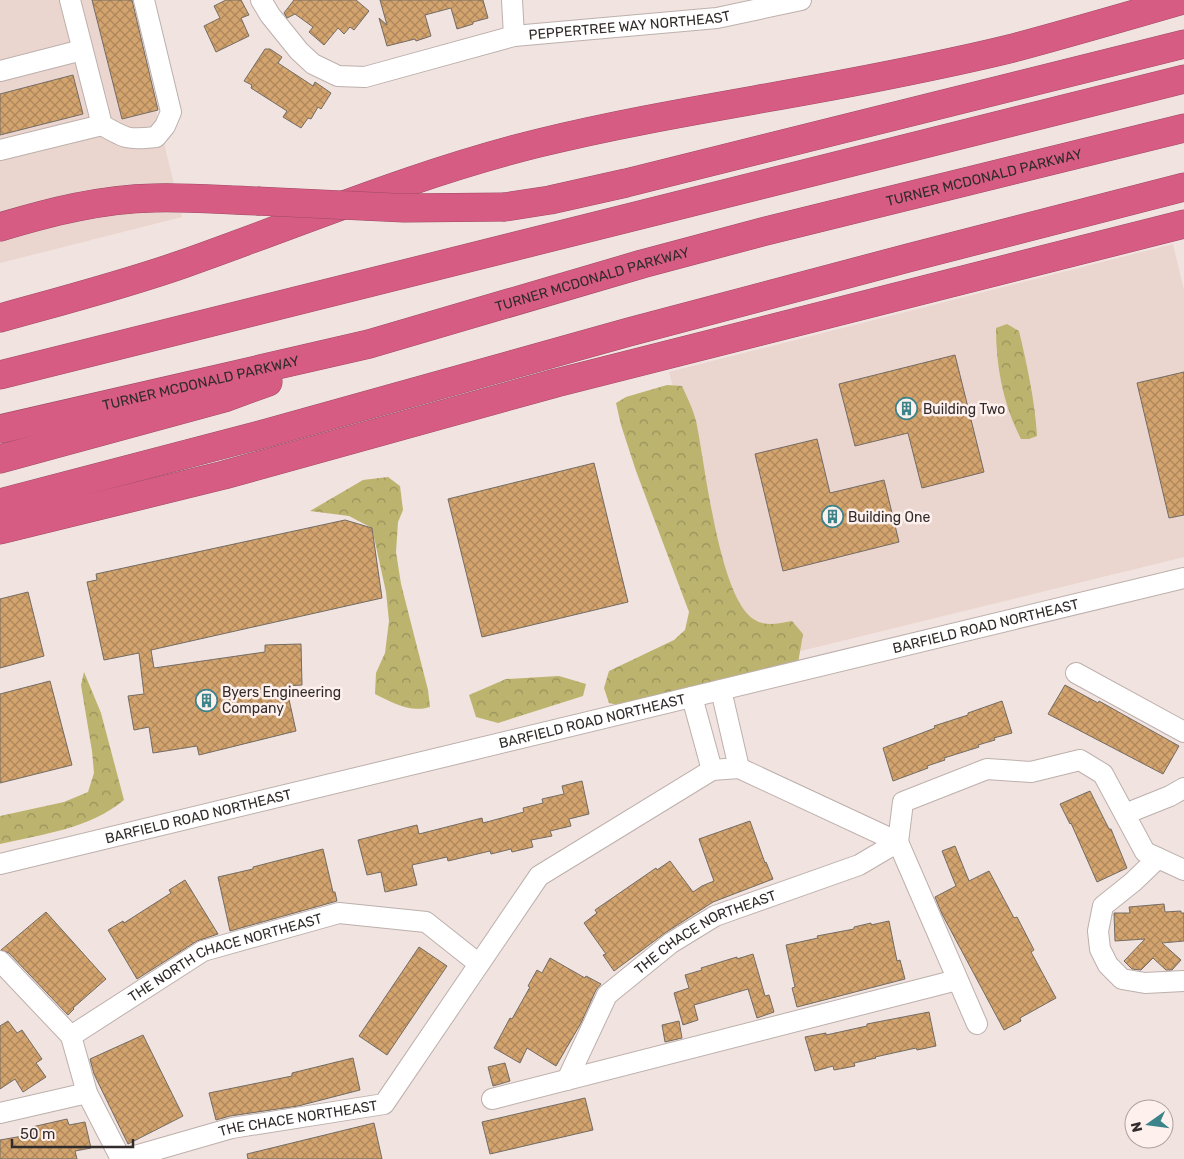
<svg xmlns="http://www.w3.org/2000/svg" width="1184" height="1159" font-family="Rubik,sans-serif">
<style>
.built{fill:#ebd5cf}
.forest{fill:url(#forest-crowns)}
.building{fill:url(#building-cross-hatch);stroke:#736c64}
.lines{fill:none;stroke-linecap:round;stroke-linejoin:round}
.minor-casing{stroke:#bdb0ac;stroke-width:22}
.highway-casing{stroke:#9d4b65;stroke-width:29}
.minor{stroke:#fff;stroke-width:20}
.highway{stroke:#d75c84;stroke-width:28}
.highway-bridge-casing{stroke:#9d4b65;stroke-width:29;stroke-linecap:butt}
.highway-bridge{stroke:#d75c84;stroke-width:28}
.labels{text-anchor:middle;stroke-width:5;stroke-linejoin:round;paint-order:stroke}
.street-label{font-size:14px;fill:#312c2b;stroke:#fef0ed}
.poi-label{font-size:14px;fill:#312c2b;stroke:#fef0ed;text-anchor:start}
</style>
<defs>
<pattern id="forest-crowns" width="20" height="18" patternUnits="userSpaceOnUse" patternTransform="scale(1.25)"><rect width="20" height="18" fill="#bbb36e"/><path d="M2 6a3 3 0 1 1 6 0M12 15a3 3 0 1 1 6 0" fill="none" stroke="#99925b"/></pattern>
<pattern id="building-cross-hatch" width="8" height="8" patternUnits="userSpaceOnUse" patternTransform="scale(1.25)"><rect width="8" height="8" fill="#d4a46e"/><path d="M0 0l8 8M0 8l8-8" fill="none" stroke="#ad865b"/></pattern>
</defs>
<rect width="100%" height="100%" fill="#f1e3df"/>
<path class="built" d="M0 0H129L182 217 0 263Z
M1173 244 1184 290V557L744 665 669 372Z"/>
<path class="forest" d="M1007 324 1019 331C1027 365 1035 401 1037 436L1029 439H1021C1003 404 996 367 996 328Z
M667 385 682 386C687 397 693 409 696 421 705 461 719 601 755 620 767 627 779 623 792 621L803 634 798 663 751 677 698 685 623 706 609 703 604 688 609 671 674 640 685 630 689 612 636 471 621 425 616 403 626 397Z
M388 477 400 486 403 510 398 522 396 552 401 584 428 690 430 707C410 713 393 703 375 694L376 673 385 653 389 621 386 592 372 528 349 516 310 511 363 480Z
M84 672 101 713 124 800C89 829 43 834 0 844V816L64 802 88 792 94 773 92 751 81 685Z
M559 676 586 684 583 696 498 723 476 717 469 695 506 679Z"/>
<path class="building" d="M92 0H132L158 110 122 119Z
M226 0H241L249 15 241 18 249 36 216 52 204 26 220 18 214 6Z
M294 0H356L369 11 354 30 350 27 344 34 338 28 324 45 309 32 313 27 295 14 287 18 284 13Z
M380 0H483L488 18 473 22V24L457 29 451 8 425 15 431 36 416 41 415 39 387 46 379 18 387 25Z
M265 49H270L282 57 278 63 313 86 315 82 331 93 321 109 318 107 311 119 308 118 301 128 283 117 287 111 251 88 252 85 244 81Z
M73 75 83 114 0 135V94Z
M955 355 984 472 922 488 908 433 855 446 839 384Z
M1184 372V515L1169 518 1137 383Z
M817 439 830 493 884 480 899 542 783 571 755 454Z
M594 463 628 602 482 637 448 499Z
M345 520 372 528 382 598 151 650 154 668 265 652V645L301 644 302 685 286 686 296 731 199 755 197 746 153 753 149 727 134 730 128 696 144 694 139 653 104 660 87 582 97 580 96 574Z
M28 592 44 656 0 668V599Z
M50 681 72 765 0 783V694Z
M1065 685 1098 703 1099 701 1179 746 1163 774 1048 714Z
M1002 701 1012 733 994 738 995 740 978 745 979 747 944 758 945 760 927 766 928 768 893 781 883 748 935 728 934 726 968 715V713Z
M582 781 589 814 569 819 571 826 550 831 552 836 531 840 533 847 512 852 511 849 491 854 490 851 448 861 447 857 412 865 417 885 385 892 381 872 367 875 358 840 417 825 419 834 482 818 483 823 524 812 523 808 543 803 542 799 564 794 562 786Z
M1090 791 1109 829H1111L1127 868 1097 882 1071 823 1070 824 1060 804Z
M750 821 765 863 766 862 773 879 713 902 665 933 614 971 603 955 606 954 584 923 597 913 595 910 656 868 657 870 670 861 693 892 702 886 714 881 699 839Z
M955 846 969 881 989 871 1014 918 1017 917 1034 950 1031 952 1056 998 1020 1018 1021 1021 1004 1030 942 914 935 897 956 886 942 851Z
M323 849 333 892H335L337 901 230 931 218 877 253 869V867Z
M185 880 218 934 197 941 137 979 108 930 123 921 124 923 171 893 169 890Z
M1164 904 1165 912 1181 911V913H1184V941L1162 943 1181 960 1172 970H1166L1153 958 1141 970 1132 969 1124 961 1145 939 1115 941 1114 913H1130L1129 907Z
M46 912 106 979 73 1008 74 1009 68 1015 9 953 1 950Z
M889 921 897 961 900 960 905 979 797 1007 792 988 795 987 786 945 818 938 817 936 854 929V927L871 923V925Z
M419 947 447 966 387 1055 359 1036Z
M753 954 765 996 769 995 774 1012 757 1018 748 989 694 1005 698 1020 683 1025 674 993 689 988 685 975 702 970 701 968 737 957V959Z
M550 958 585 978 586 976 601 984 596 990 581 1023 556 1066 527 1048 520 1063 494 1048 510 1018 512 1019 530 987 528 986 537 970 542 973Z
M929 1012 936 1046 917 1050 916 1048 875 1057 876 1058 854 1063 855 1066 834 1070 833 1066 815 1071 805 1037 826 1033V1035L867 1026V1024Z
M8 1021 17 1033 22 1030 42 1059 36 1063 46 1077 23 1092 15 1079 0 1089V1026Z
M679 1021 682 1038 665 1042 662 1025Z
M143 1035 183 1116 128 1144 94 1074 90 1059Z
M353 1058 360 1090 298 1106 230 1116 216 1120 209 1093 292 1076V1073Z
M505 1063 510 1081 493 1086 488 1067Z
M585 1098 593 1130 490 1154 482 1122Z
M67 1119 69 1125 85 1122 91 1148 75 1151 77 1159H0V1140L34 1134 32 1127Z
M374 1123 382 1159H248L247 1154Z"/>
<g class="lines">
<defs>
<g id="minor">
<path d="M70 0 102 125C126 139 128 140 156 137L165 126 171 112 144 0"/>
<path id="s1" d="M261 0 270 15 299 51 313 64 338 76 365 77 514 36 717 18 801 0"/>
<path d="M512 0 514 36"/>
<path d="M0 71 82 50"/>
<path d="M0 150 102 125"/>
<path d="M1076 673 1184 732"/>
<path d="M721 690 739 768"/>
<path d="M692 697 712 770"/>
<path d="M1125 814 1170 796 1184 788"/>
<path d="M1158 858 1133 882 1103 906 1098 931 1100 949 1108 965 1122 979 1145 983 1184 981"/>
<path id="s2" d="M0 864 1184 578"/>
<path d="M0 961 71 1036 87 1093 121 1159"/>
<path id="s3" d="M71 1036 203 951 339 913 426 922 479 964"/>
<path id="s4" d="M567 1080 607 995 671 943 715 916 859 865 898 842 903 802 987 769 1031 772 1080 760 1103 774 1145 852 1184 870"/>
<path d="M492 1099 957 980"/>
<path d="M0 1113 87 1093"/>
<path id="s5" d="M124 1159 232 1128 384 1104 539 876 712 770 739 768 898 842 977 1024"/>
</g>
<g id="highway">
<path d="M505 207 550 200 626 183 1184 44"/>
<path d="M0 227C50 212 101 199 154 198 188 197 223 200 257 201"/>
<path d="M0 318C61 301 123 285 183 264 302 222 417 173 539 143 653 115 770 99 884 76 929 67 973 58 1017 47 1073 32 1128 16 1183 0"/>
<path d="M0 375 1184 79"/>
<path id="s6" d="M0 429 369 344 642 264 762 232 1184 128"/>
<path d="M0 459 224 398 268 382"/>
<path d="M0 503 267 433 629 332 908 258 1184 187"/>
<path d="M0 530 224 475 556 383 1184 224"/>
</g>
</defs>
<use href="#minor" class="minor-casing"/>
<use href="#highway" class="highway-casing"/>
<use href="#minor" class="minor"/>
<use href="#highway" class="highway"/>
<defs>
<path id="highway-bridge" d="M257 201 404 208 505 207"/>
</defs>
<use href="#highway-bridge" class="highway-bridge-casing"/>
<use href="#highway-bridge" class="highway-bridge"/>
</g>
<defs>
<symbol id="building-ring" viewBox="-11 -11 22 22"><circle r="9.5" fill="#fef0ed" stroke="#3c838a" stroke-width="1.5"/><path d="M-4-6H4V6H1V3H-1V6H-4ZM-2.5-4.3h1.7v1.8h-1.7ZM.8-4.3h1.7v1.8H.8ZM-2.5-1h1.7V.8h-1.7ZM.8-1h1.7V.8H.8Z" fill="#3c838a"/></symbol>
</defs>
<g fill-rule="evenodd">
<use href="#building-ring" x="894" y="396" width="25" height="25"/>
<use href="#building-ring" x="820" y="504" width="25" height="25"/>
<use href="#building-ring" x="194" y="688" width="25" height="25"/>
</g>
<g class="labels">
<g class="street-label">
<text dy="5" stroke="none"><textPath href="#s1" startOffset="408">PEPPERTREE WAY NORTHEAST</textPath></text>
<text dy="5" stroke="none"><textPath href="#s6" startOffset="1016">TURNER MCDONALD PARKWAY</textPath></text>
<text dy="5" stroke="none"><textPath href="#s6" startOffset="611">TURNER MCDONALD PARKWAY</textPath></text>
<text dy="5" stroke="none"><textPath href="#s6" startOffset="206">TURNER MCDONALD PARKWAY</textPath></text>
<text dy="5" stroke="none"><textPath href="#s2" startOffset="1014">BARFIELD ROAD NORTHEAST</textPath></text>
<text dy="5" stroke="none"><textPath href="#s2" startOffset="609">BARFIELD ROAD NORTHEAST</textPath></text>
<text dy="5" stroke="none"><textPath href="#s2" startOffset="204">BARFIELD ROAD NORTHEAST</textPath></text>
<text dy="5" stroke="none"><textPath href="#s4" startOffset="212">THE CHACE NORTHEAST</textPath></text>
<text dy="5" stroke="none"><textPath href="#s3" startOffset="175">THE NORTH CHACE NORTHEAST</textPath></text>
<text dy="5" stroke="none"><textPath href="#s5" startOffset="179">THE CHACE NORTHEAST</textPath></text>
</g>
<g class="poi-label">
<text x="923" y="414">Building Two</text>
<text x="848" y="522">Building One</text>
<text x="222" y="697">Byers Engineering<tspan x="222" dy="16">Company</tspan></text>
</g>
</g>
<g transform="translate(1149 1124) rotate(256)"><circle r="24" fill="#fef0ed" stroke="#aca29f"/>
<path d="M0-4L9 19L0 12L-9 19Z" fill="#3c838a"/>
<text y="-8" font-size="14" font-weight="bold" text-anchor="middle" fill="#312c2b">N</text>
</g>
<path d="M12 1139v8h121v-8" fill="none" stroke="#312c2b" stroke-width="2.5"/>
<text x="20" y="1139" font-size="15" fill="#312c2b" stroke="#fef0ed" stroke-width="4" paint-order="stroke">50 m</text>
</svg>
